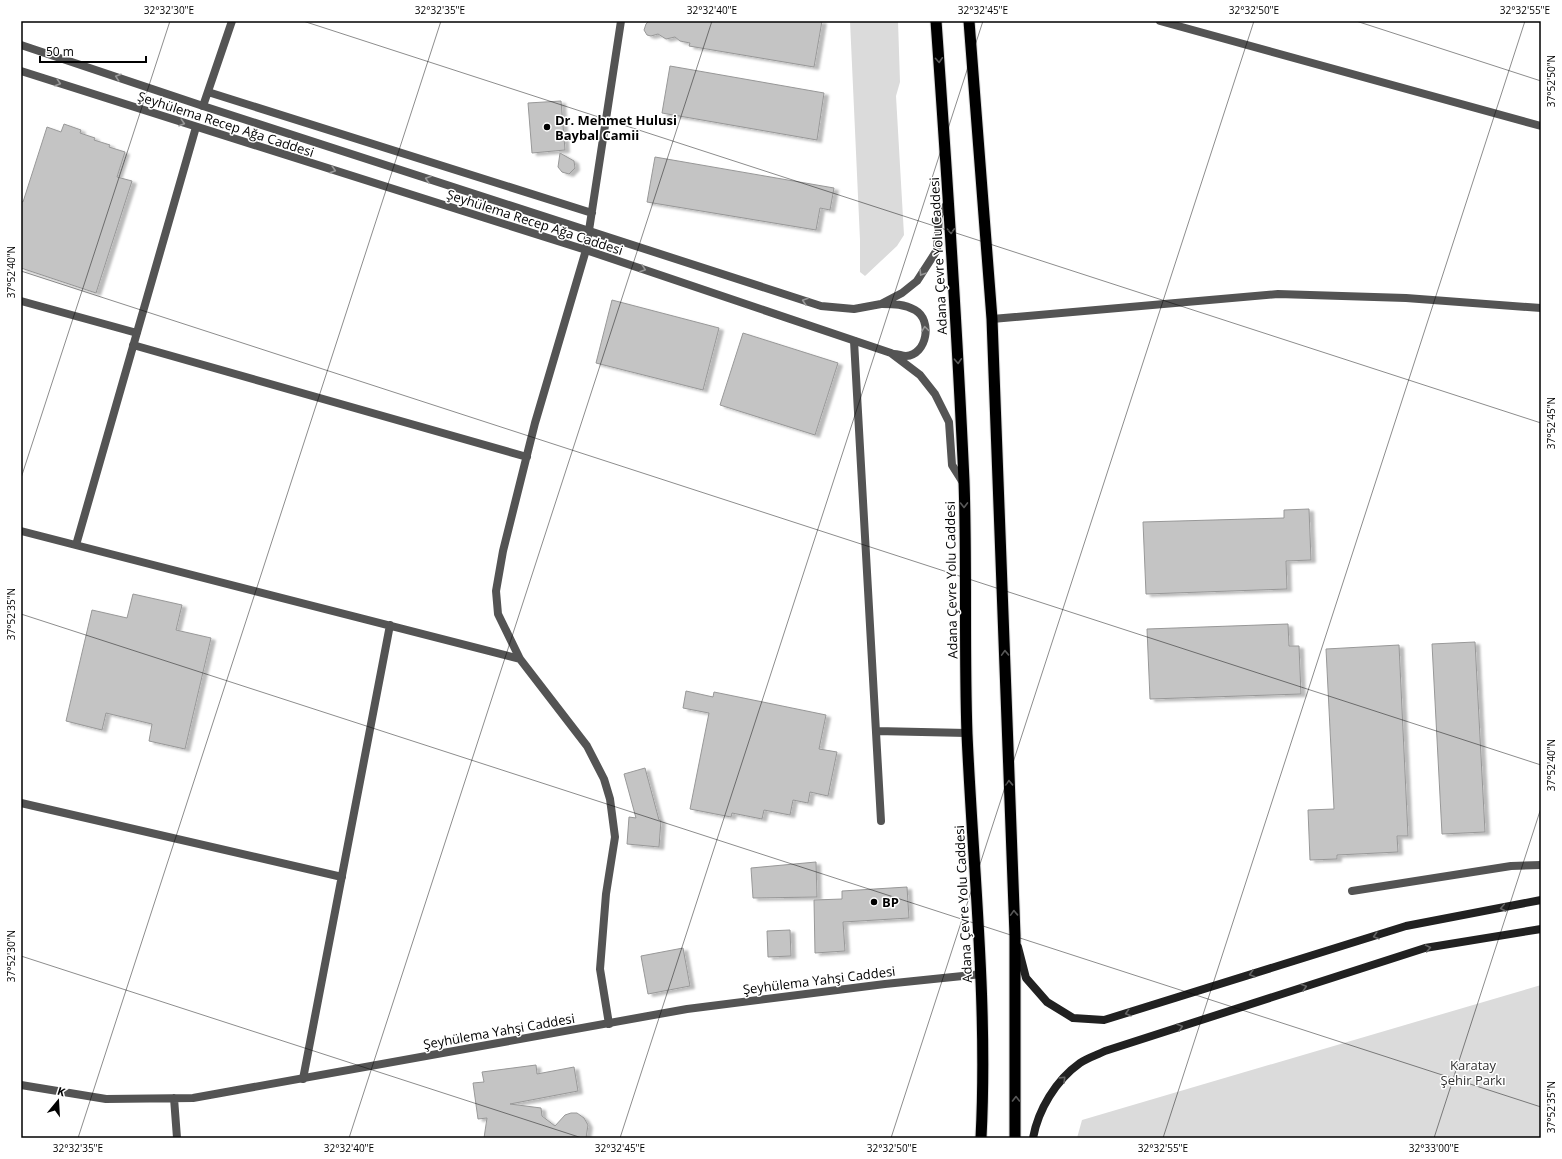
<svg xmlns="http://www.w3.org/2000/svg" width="1562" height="1159" font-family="'Open Sans',sans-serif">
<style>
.green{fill:#dbdbdb}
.building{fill:#c4c4c4;stroke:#989898;filter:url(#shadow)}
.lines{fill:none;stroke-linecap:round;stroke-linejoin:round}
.trunk-casing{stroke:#dbdbdb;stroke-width:13}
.minor{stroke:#545454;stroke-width:8}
.tertiary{stroke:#545454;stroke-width:8}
.secondary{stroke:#212121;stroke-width:8}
.trunk{stroke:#000;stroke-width:11}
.oneway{stroke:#595959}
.oneway2{stroke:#989898}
.oneway3{stroke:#646464}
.ticks{fill:none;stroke:#000;stroke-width:1;stroke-opacity:0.45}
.poi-dot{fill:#000;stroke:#fff;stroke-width:1.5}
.labels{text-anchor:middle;stroke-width:3;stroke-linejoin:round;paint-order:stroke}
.poi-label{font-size:13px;font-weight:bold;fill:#000;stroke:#fff;text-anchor:start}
.street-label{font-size:13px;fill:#000;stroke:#fff}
.park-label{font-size:13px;fill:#323232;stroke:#fff}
.neatline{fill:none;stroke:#000;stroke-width:1.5}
.ticks-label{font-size:10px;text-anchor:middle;fill:#000}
</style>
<defs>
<filter id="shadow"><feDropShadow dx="4.5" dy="2.5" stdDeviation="1" flood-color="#0004"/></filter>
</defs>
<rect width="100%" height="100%" fill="#fff"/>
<path class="green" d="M850 21H898L900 82 896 96 904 235 897 246 865 276 860 272V240Z
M1541 985V1138H1077L1082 1120Z"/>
<path class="building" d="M649 21H822L814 67 689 46 690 43 680 41 675 37 666 39 658 34 651 36 647 35 644 30 646 24Z
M670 66 824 93 817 140 662 113Z
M561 101 565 150 532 153 528 103Z
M64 124 81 130 80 133 95 138 94 140 110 145 109 147 125 152 117 177 132 181 96 293 21 268V201L23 202 47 127 61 132Z
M560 153 574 161 575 168 569 174 562 172 558 167Z
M655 157 834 188 830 210 820 208 816 230 647 202Z
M612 300 719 328 703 390 596 363Z
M743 333 838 363 815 435 720 405Z
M1309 509 1311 560 1286 561 1287 589 1146 594 1143 522 1284 518V510Z
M133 594 182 605 176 630 211 638 185 749 149 741 152 724 106 713 102 730 66 721 92 610 127 618Z
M1288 624 1289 646H1299L1301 694 1150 699 1147 629Z
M1475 642 1485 832 1442 834 1432 644Z
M1399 645 1408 836H1397L1398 852 1337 855V859L1310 860 1308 810 1334 809 1326 649Z
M686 691 713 697 714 692 826 715 819 749 837 752 828 796 810 792 808 803 793 800 790 815 764 810 762 819 732 813 731 817 690 809 709 713 683 708Z
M645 768 659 820H661L659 847 627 844 629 817 636 818 624 774Z
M816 862 817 897 753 898 751 868Z
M907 887 909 918 843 922 845 951 815 953 814 900 842 899V891Z
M790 930 791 956 768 957 767 931Z
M683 948 690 986 648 994 641 956Z
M536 1065 537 1074 574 1067 578 1091 510 1104 541 1108 542 1116 555 1126 565 1115 571 1113H577L584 1118 588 1125 586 1138H484L487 1118 478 1119 473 1083 484 1082 482 1072Z"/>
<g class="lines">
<defs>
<path id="trunk" d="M936 21C947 174 957 327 964 481 967 565 964 650 967 734 973 869 988 1003 981 1138
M969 21 992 319 1015 935V1138"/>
</defs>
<use href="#trunk" class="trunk-casing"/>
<path class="minor" d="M1160 21 1541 126
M208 92 592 213
M203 106 232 21
M21 301 137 333
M854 341 881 821
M133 345 527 457
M21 531 520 659
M76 545 196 127
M876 731 967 733
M21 803 342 877
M1352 891 1511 866 1541 865
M609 1024 600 969 606 894 615 837 610 799 604 779 587 746 520 659 498 614 496 591 503 551 535 423 586 250 621 21
M303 1079 390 625"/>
<path class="tertiary" d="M21 45 203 106 821 306 854 309 881 304 902 293 917 281 937 250 939 215 949 201
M21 71 586 250 891 353 920 375 935 394 949 422 952 465 964 484
M882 304C894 304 904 304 915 310 933 320 927 355 906 356 902 356 898 354 894 354
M992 319 1278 294 1406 298 1541 308
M21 1085 106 1099 193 1098 687 1009 885 984 982 974
M174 1098 177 1138"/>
<path class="secondary" d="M1018 947 1026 978 1047 1002 1073 1018 1104 1020 1406 926 1541 900
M1033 1138C1038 1110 1056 1080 1080 1063 1087 1058 1097 1055 1105 1051L1425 948 1541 929"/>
<use href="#trunk" class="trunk"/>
</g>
<defs><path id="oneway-chevron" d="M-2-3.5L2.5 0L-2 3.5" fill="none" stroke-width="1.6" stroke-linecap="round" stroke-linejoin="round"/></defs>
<g class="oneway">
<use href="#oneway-chevron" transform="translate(939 60) rotate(86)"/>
<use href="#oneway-chevron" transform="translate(951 231) rotate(87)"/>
<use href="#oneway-chevron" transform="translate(958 361) rotate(87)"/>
<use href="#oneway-chevron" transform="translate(964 505) rotate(89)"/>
<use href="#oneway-chevron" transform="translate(1005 653) rotate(-92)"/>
<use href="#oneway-chevron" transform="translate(1009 783) rotate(-92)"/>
<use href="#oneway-chevron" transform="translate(1014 913) rotate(-92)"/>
<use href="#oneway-chevron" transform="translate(1016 1099) rotate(-90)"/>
</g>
<g class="oneway2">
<use href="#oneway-chevron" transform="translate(118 77) rotate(-161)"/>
<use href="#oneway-chevron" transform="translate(58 83) rotate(18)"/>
<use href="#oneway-chevron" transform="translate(182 123) rotate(18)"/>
<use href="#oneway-chevron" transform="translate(333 170) rotate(17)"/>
<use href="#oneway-chevron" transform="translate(428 179) rotate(-162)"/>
<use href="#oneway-chevron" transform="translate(643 269) rotate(19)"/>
<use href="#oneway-chevron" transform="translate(922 273) rotate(122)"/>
<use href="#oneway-chevron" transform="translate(805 301) rotate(-162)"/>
<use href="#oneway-chevron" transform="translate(925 329) rotate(-98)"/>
</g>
<g class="oneway3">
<use href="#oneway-chevron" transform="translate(1503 908) rotate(169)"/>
<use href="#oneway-chevron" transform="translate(1376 936) rotate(163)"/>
<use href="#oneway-chevron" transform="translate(1428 948) rotate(-12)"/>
<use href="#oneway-chevron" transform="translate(1252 974) rotate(163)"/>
<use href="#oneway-chevron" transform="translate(1304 987) rotate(-18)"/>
<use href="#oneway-chevron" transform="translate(1128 1013) rotate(163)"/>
<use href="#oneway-chevron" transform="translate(1180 1027) rotate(-18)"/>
<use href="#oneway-chevron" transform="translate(1063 1079) rotate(-44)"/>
</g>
<path class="ticks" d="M303 21 1541 423M1356 21 1541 81M21 271 1541 765M21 478 170 21M21 614 1541 1107M21 956 582 1138M78 1138 441 21M349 1138 712 21M620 1138 983 21M891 1138 1254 21M1163 1138 1525 21M1434 1138 1541 808"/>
<g class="poi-dot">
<circle cx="547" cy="127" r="4"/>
<circle cx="874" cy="902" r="4"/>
</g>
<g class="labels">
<g class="poi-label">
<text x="555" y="125">Dr. Mehmet Hulusi<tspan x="555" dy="15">Baybal Camii</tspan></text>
<text x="882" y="907">BP</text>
</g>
<g class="street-label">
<text transform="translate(226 124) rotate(18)" y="5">Şeyhülema Recep Ağa Caddesi</text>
<text transform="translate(535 222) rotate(18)" y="5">Şeyhülema Recep Ağa Caddesi</text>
<text transform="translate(938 256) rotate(-93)" y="5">Adana Çevre Yolu Caddesi</text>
<text transform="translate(951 580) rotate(-91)" y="5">Adana Çevre Yolu Caddesi</text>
<text transform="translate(963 904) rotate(-93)" y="5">Adana Çevre Yolu Caddesi</text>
<text transform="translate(819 980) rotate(-7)" y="5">Şeyhülema Yahşi Caddesi</text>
<text transform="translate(499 1031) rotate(-10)" y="5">Şeyhülema Yahşi Caddesi</text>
</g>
<g class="park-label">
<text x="1473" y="1070">Karatay<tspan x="1473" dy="15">Şehir Parkı</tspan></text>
</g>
</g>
<rect width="1562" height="1159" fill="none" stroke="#ffffff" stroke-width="44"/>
<g transform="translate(58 1101) rotate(18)" stroke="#ffffff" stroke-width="3" paint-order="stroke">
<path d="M0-3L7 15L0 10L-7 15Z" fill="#000000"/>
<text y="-6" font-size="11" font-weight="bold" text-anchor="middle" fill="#000000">K</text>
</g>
<path d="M40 56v6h106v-6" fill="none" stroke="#000000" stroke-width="2"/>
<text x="46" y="56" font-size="12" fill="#000000" stroke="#ffffff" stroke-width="3" paint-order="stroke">50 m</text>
<rect x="22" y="22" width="1518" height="1115" class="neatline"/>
<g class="ticks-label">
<text x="169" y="14">32°32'30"E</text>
<text x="440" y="14">32°32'35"E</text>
<text x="712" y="14">32°32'40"E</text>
<text x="983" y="14">32°32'45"E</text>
<text x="1254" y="14">32°32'50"E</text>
<text x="1525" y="14">32°32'55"E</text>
<text transform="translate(1551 81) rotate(-90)" y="4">37°52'50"N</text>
<text transform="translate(11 272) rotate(-90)" y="4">37°52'40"N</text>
<text transform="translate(1551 423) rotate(-90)" y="4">37°52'45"N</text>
<text transform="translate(11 614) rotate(-90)" y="4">37°52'35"N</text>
<text transform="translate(1551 765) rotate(-90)" y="4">37°52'40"N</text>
<text transform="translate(11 956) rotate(-90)" y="4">37°52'30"N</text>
<text transform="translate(1551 1107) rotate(-90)" y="4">37°52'35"N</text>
<text x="78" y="1152">32°32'35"E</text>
<text x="349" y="1152">32°32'40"E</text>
<text x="620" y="1152">32°32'45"E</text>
<text x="892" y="1152">32°32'50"E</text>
<text x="1163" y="1152">32°32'55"E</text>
<text x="1434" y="1152">32°33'00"E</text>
</g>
</svg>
